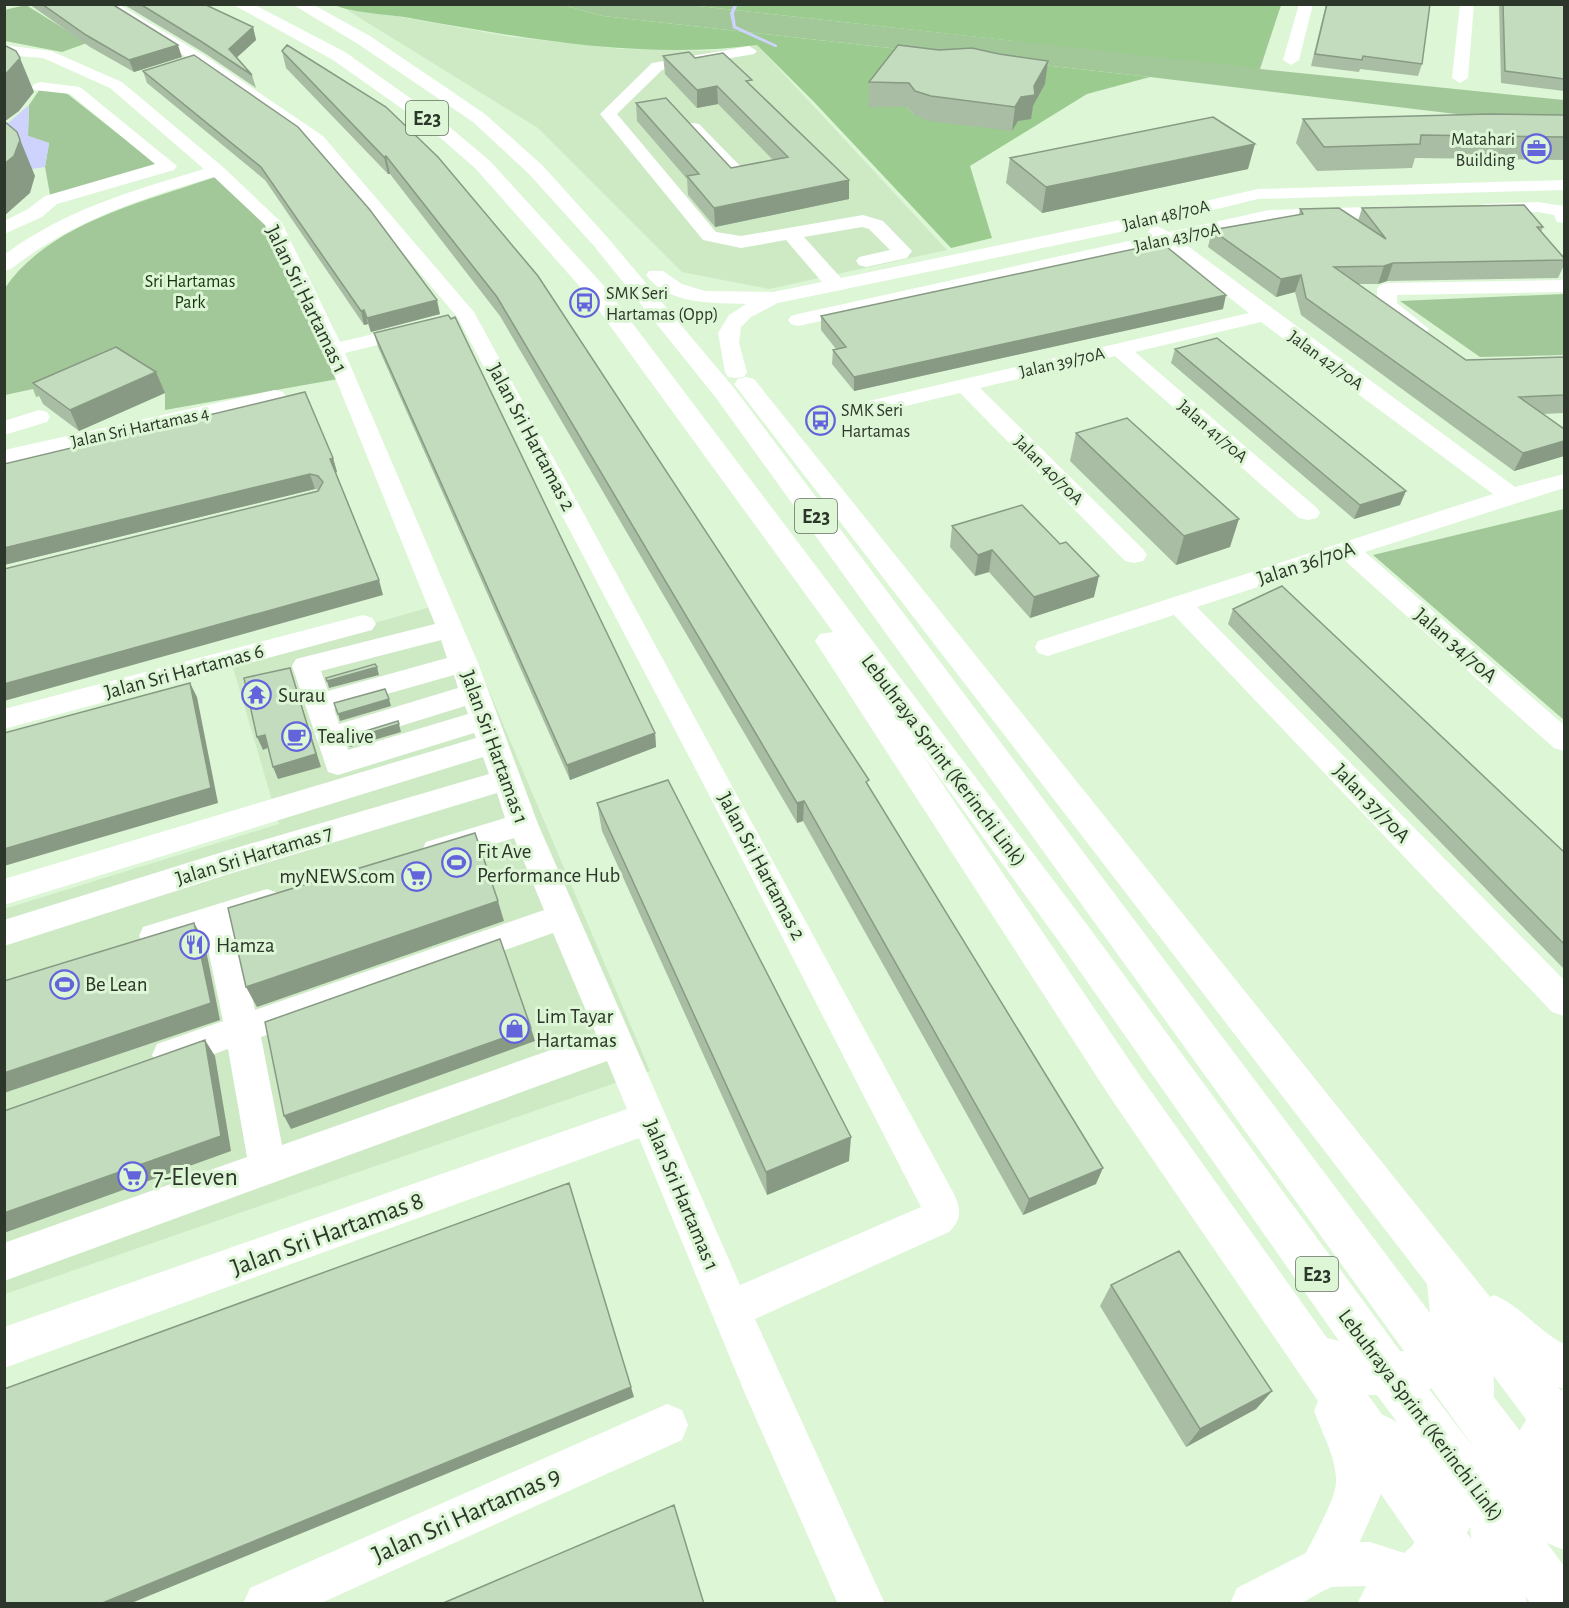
<svg xmlns="http://www.w3.org/2000/svg" width="1569" height="1608" font-family="'Alegreya Sans',sans-serif">
<style>
.built{fill:#cdeac5}
.green{fill:#a2c899}
.forest{fill:#9ccb90;fill-rule:evenodd}
.water{fill:#cdd3fc}
.lines{fill:none;stroke-linecap:round;stroke-linejoin:round}
.stream{fill:#cdd3fc;fill-rule:evenodd}
.minor{fill:#fff;fill-rule:evenodd}
.highway{fill:#fff;fill-rule:evenodd}
.wall{fill:#a8bda3}
.shaded-wall{fill:#889a84}
.building{fill:#c3dcbd;stroke:#889a84;stroke-width:1.5}
.labels{text-anchor:middle;stroke-width:6;stroke-linejoin:round;paint-order:stroke}
.far-poi-label{font-size:18px;fill:#2d362a;stroke:#dcf6d6;text-anchor:start}
.far-street-label{font-size:18px;fill:#2d362a;stroke:#dcf6d6}
.far-park-label{font-size:18px;fill:#14340b;stroke:#dcf6d6}
.shield{fill:#dcf6d6;stroke:#62705e;stroke-width:1.5}
.shield-label{font-size:20px;font-weight:bold;fill:#2d362a}
.street-label{font-size:21px;fill:#2d362a;stroke:#dcf6d6}
.poi-label{font-size:21px;fill:#2d362a;stroke:#dcf6d6;text-anchor:start}
.near-poi-label{font-size:26px;fill:#2d362a;stroke:#dcf6d6;text-anchor:start}
.near-street-label{font-size:26px;fill:#2d362a;stroke:#dcf6d6}
</style>
<rect width="100%" height="100%" fill="#dcf6d6"/>
<path class="built" d="M347 10 379 13 512 37 622 49 713 51 757 45 947 250 769 289 682 272 538 128Z
M451 601 650 1071 5 1294 4 909 279 824 232 664Z"/>
<path class="green" d="M26 5 87 43 62 52 5 41 4 10Z
M563 5H689L1015 41 1091 5H1281L1260 69 1564 100V127L1150 77 603 16Z
M40 89 65 92 160 167 51 200 45 167 49 143 28 136 29 105Z
M218 176 270 224 338 379 165 410V393L78 388 36 397 33 389 5 395V288C50 222 147 201 218 176Z
M1564 294V355L1480 357 1400 301Z
M1564 509V720L1373 555Z"/>
<path class="forest" d="M334 5H563L603 16 1150 77 1087 94 970 166 992 238 951 248 815 103 757 45C643 60 528 39 415 19 391 14 356 14 334 5ZM1044 85 1031 110 1018 121 914 115 907 107H883Z
M689 5H1281L1257 68Z"/>
<path class="water" d="M29 105 28 136 49 143 45 167 32 169 16 153 7 124Z"/>
<g class="lines">
<path class="stream" d="M734 4H738L734 13 736 26 777 45V47H775L733 28 730 13Z"/>
<path class="minor" d="M100 4H118L205 56 323 136 474 312 954 1194C961 1209 962 1220 949 1232L755 1319 885 1604H838L746 1396 639 1138 4 1368V1327L627 1109 607 1061 4 1281V1243L247 1157 228 1049 169 1070 157 1066 152 1055 157 1044 223 1021 205 934 155 949 143 945 139 936 143 927 267 889 278 893 283 902 278 911 236 924 255 1010 544 910 514 838 437 862 426 858 422 850 426 842 505 818 497 793 229 874 4 946V920L229 850 489 774 483 757 4 905V879L476 738 474 733 338 775 328 772 292 666 296 659 435 624 337 382 265 225 214 177C140 199 72 221 11 269L4 271V255C64 210 134 190 204 169L110 88 43 58 4 55V45L51 51 122 82 223 167 282 223 340 342 415 324 422 326 425 330 422 334 345 353 478 663 538 824 740 1285 921 1207 706 789 458 318 311 144 195 62ZM441 640 447 658 328 691 321 671ZM454 675 458 688 339 724 334 709ZM465 706 468 714 348 750 346 743ZM553 933 596 1034 282 1145 261 1037Z
M1299 4H1313L1299 60 1291 65 1283 60Z
M1460 4H1474L1468 78 1460 83 1452 78Z
M749 46 757 51 754 54 662 70 617 114 716 232 741 236 863 215 883 221 912 251 907 258 866 267 859 265 856 261 859 257 890 250 869 229 862 227 804 237 841 278 1144 215 1258 189 1564 180V190L1258 199 1144 227 778 303 751 317 741 327 739 343 747 372 744 377 736 378 728 377 725 372 718 333 729 315 746 304C715 303 667 305 646 275L649 271H663L682 284 705 291 773 292 822 282 786 240 741 248 703 240 600 114 652 63Z
M40 82 80 87 177 166 174 170 57 204 42 217 4 234V221L28 209 45 196 155 164 70 94 34 90 32 87 34 84Z
M693 123 699 124 746 172 749 176 746 180H734L687 132 685 128 687 124Z
M1538 202 1564 206V223L1557 222 1554 215 1538 212 1486 214 1480 213 1477 209 1480 205 1486 204Z
M1402 206 1409 208 1411 212 1409 216 1269 222 1181 241 1515 487 1564 474V488L1365 552 1564 725V751L1554 748 1343 559 1197 607 1564 980V1016L1552 1012 1174 615 1048 656 1038 653 1035 647 1038 641 1493 494 1261 322 1135 352 1317 508 1320 513 1317 518 1308 520 1299 518 1115 356 980 388 1143 549 1147 555 1143 561 1134 563 1125 561 960 393 860 417 852 415 849 410 852 405 860 403 1249 313 1162 245 798 326 791 324 788 320 791 316 798 314 1151 236 1148 232 1150 228 1157 226 1169 232 1269 210Z
M1564 280V292L1397 295V303L1429 329 1426 333C1410 337 1386 318 1377 305V289L1380 285 1387 283Z
M275 390 283 392 286 397 283 402 4 464V450Z
M39 410 47 412 50 417 47 422 4 435V421Z
M363 615 372 618 376 624 372 630 4 729V709Z
M1461 1284 1475 1290C1489 1324 1502 1388 1488 1423L1473 1429 1458 1423 1452 1408 1451 1353 1441 1304 1447 1290Z
M1564 1389V1436L1555 1452H1564V1494L1527 1496C1504 1524 1520 1571 1527 1604H1357L1366 1586 1330 1587 1300 1604H1230L1237 1588 1325 1543 1370 1542 1404 1553 1412 1546 1439 1494C1410 1482 1372 1465 1360 1435L1366 1420 1381 1414C1406 1424 1425 1445 1450 1456L1453 1449 1468 1443 1483 1449 1489 1464V1475L1499 1460 1503 1458 1537 1402ZM1470 1527 1475 1576 1476 1578 1449 1569Z
M667 1404 682 1410 688 1425 682 1440 319 1604H243L250 1588Z"/>
<path class="highway" d="M232 4H253L345 52 440 119 490 161 605 287 1091 930 1400 1351H1404L716 398 594 246 529 174 473 122 358 44 292 4H312L370 36 485 114 543 166 608 238 734 388 1430 1313 1427 1284 734 384 738 379 746 377 754 379 1490 1297 1494 1295C1521 1306 1538 1331 1564 1344V1389L1558 1387 1564 1395V1456L1548 1449 1470 1344 1463 1357 1564 1488V1550L1547 1543 1541 1535 1564 1566V1604H1531L1377 1395H1368L1505 1586 1512 1604H1457L1381 1494 1342 1582 1325 1590 1308 1582 1300 1565C1309 1545 1335 1502 1336 1483 1337 1459 1322 1433 1314 1411L1318 1401 1110 1097 815 641 820 634 833 632 589 297 476 169 428 127 333 60ZM916 745 1065 950 1339 1341 1327 1338 1138 1073ZM1431 1388 1478 1453 1429 1389Z"/>
</g>
<path class="wall" d="M29 4H112L182 57 134 72 90 47Z
M123 4H204L253 27 256 40 237 57 252 75 256 88 206 54Z
M1326 4 1422 64 1418 76 1360 69 1359 72 1311 66Z
M1499 4H1564V91L1501 83Z
M282 51 386 107 869 787 1096 1184 1023 1215 803 821 797 823 500 316 390 174H388L286 68Z
M194 55 440 314 371 332 368 324 364 325 265 180 147 83 143 71Z
M663 56 695 58 752 86 849 199 715 227 688 195 687 179 637 121 636 103 731 168 773 160 718 104 697 108 665 74Z
M869 82 1045 84 1033 106 1031 119 1018 121 1012 131 929 121 914 115 907 107H868Z
M1564 115V160L1415 158 1412 168 1317 171 1296 143 1303 119Z
M1010 158 1248 169 1042 213 1006 183Z
M1362 208 1543 227 1541 232 1564 258V265L1558 278 1387 281 1378 284H1358L1466 360 1564 357V413L1543 414 1564 429V456L1514 471 1301 315 1295 292 1276 297 1208 247 1212 230 1299 215 1300 209 1358 221Z
M1223 309 854 391 832 364 833 350 836 349 821 330V316Z
M374 333 655 733 656 747 570 780 378 347Z
M1175 349 1400 505 1354 519 1171 363Z
M33 383 165 393 79 431 43 404Z
M1076 433 1230 547 1176 565 1070 461Z
M333 458 337 472 335 473 383 595 318 491 319 490 315 489 4 565Z
M952 526 1094 597 1030 618 989 572 975 576 950 547Z
M1233 609 1564 852V969L1228 624Z
M597 803 849 1161 767 1195 602 831Z
M1111 1285 1272 1391 1256 1409 1186 1447 1100 1306Z"/>
<path class="shaded-wall" d="M253 27 256 40 233 61 229 49Z
M178 45 182 57 134 72 129 60Z
M20 58 34 92 19 111 4 122V76Z
M1048 61 1045 84 1033 106 1031 119 1018 121 1012 131 1015 107 1021 97 1034 86Z
M717 86 718 104 697 108V90Z
M17 132 35 176 30 193 4 216V164Z
M1255 144 1248 169 1042 213 1046 187Z
M386 156 390 174H388L384 157Z
M849 180V199L715 227 714 208Z
M1393 263 1387 281 1378 284 1384 266Z
M1301 275 1295 292 1276 297 1281 279Z
M1226 295 1223 309 854 391V377Z
M437 300 440 314 371 332 367 318Z
M364 310 368 324 364 325 361 311Z
M156 372 165 393 79 431 70 410Z
M1564 441V456L1514 471 1523 453Z
M333 458 337 472 334 473 330 459Z
M310 474 315 489 4 565V548Z
M1406 491 1400 505 1354 519 1360 505Z
M1239 519 1230 547 1176 565 1184 536Z
M992 550 989 572 975 576 978 555Z
M1099 576 1094 597 1030 618 1034 597Z
M379 580 383 595 4 701V684Z
M377 667 379 675 329 688 327 681Z
M290 668 294 681 321 767 278 779 273 767Z
M190 683 197 697 218 803 4 866V849Z
M389 699 391 706 340 721 338 714Z
M399 724 401 732 350 747 347 740Z
M655 733 656 747 570 780 567 765Z
M265 735 270 747 263 750 257 737Z
M804 801 803 821 797 823V803Z
M498 901 504 921 257 1007 246 987Z
M194 923 204 940 220 1020 4 1093V1073Z
M531 1028 535 1041 291 1129 284 1116Z
M205 1040 215 1056 231 1151 4 1233V1213Z
M851 1137 849 1161 767 1195 766 1172Z
M1103 1168 1096 1184 1023 1215 1029 1199Z
M631 1387 634 1397 129 1604H100Z
M1272 1391 1256 1409 1186 1447 1200 1429Z"/>
<path class="building" d="M42 4H112L178 45 129 60 86 35Z
M140 4H204L253 27 229 49 252 75 202 42Z
M1327 4H1430L1422 64 1363 56 1362 60 1315 54Z
M1564 4V79L1505 71 1503 4Z
M4 45 16 51 20 58 4 76Z
M287 45 386 107 438 157 538 276 869 780 866 782 1103 1168 1029 1199 804 801 797 803 497 297 386 156 384 157 282 51Z
M898 45 939 50 972 48 999 54 1048 61 1034 86 1035 95 1021 97 1015 107 931 96 915 91 909 83 869 82Z
M689 52 695 58 723 53 752 80 746 81 849 180 714 208 687 176 699 174 636 103 666 98 731 168 788 157 717 86 697 90 663 56Z
M194 55 298 127 370 210 437 300 367 318 364 310 361 311 261 167 143 71Z
M1489 114 1564 115V137L1421 135 1420 144 1324 147 1303 119Z
M1213 117 1255 144 1046 187 1010 158Z
M4 121 17 132 20 140 14 156 4 164Z
M1524 205 1543 227H1537L1564 258V260L1393 263 1384 266 1334 267 1466 360 1564 357V395L1519 397 1564 429V441L1523 453 1306 298 1301 275 1281 279 1212 230 1303 214 1300 209 1339 208 1386 239 1362 208Z
M1162 243 1226 295 854 377 833 350 846 347 821 316Z
M448 315 451 319 455 317 655 733 567 765 374 333Z
M1217 338 1406 491 1360 505 1175 349Z
M116 347 156 372 70 410 33 383Z
M305 392 333 458 330 459 379 580 4 684V569L318 491 323 482 318 476 310 474 4 548V464Z
M1127 418 1239 519 1184 536 1076 433Z
M1022 505 1060 544 1066 542 1099 576 1034 597 992 550 978 555 952 526Z
M1282 586 1564 852V944L1233 609Z
M375 664 377 667 327 681 326 678Z
M290 668 316 754 273 767 265 735 257 737 244 678Z
M190 683 211 788 4 849V733Z
M385 689 389 699 338 714 334 703Z
M398 721 399 724 347 740 346 737Z
M668 780 851 1137 766 1172 597 803Z
M475 833 498 901 246 987 228 908Z
M194 923 211 1003 4 1073V981Z
M500 939 531 1028 284 1116 265 1022Z
M205 1040 221 1136 4 1213V1111Z
M569 1183 631 1387 100 1604H4V1389Z
M1179 1251 1272 1391 1200 1429 1111 1285Z
M674 1505 704 1604H441Z"/>
<defs>
<symbol id="office-ring" viewBox="-11 -11 22 22"><circle r="9.5" fill="#dcf6d6" stroke="#6363dc" stroke-width="1.5"/><path d="M-6-3h4V-5.5h4V-3h4V5H-6ZM-1-4.5V-3h2v-1.5ZM-6 0V1H6V0Z" fill="#6363dc"/></symbol>
<symbol id="bus-ring" viewBox="-11 -11 22 22"><circle r="9.5" fill="#dcf6d6" stroke="#6363dc" stroke-width="1.5"/><path d="M-5-6H5V4H4V6H2V4H-2V6H-4V4H-5ZM-3.5-4V0h7V-4ZM-3.5 1.2v1.5H-2V1.2ZM2 1.2v1.5H3.5V1.2Z" fill="#6363dc"/></symbol>
<symbol id="temple-ring" viewBox="-11 -11 22 22"><circle r="9.5" fill="#dcf6d6" stroke="#6363dc" stroke-width="1.5"/><path d="M0-6L5-2H3V0L6.5 2.5H4V6H1.5V3h-3V6H-4V2.5H-6.5L-3 0V-2H-5Z" fill="#6363dc"/></symbol>
<symbol id="cafe-ring" viewBox="-11 -11 22 22"><circle r="9.5" fill="#dcf6d6" stroke="#6363dc" stroke-width="1.5"/><path d="M-5.5-4.5H6V0H3Q3 3.5 0 3.5H-2.5Q-5.5 3.5-5.5 0ZM3-3.2v2h1.7v-2ZM-6 4.5H4V6H-6Z" fill="#6363dc"/></symbol>
<symbol id="stadium-ring" viewBox="-11 -11 22 22"><circle r="9.5" fill="#dcf6d6" stroke="#6363dc" stroke-width="1.5"/><path d="M0-5a6.5 5 0 1 0 0 10a6.5 5 0 1 0 0-10ZM-3.5-1.8h7v3.6h-7Z" fill="#6363dc"/></symbol>
<symbol id="supermarket-ring" viewBox="-11 -11 22 22"><circle r="9.5" fill="#dcf6d6" stroke="#6363dc" stroke-width="1.5"/><path d="M-6-5.5h2.5l.6 2H6L4.5 2H-2.5L-4.4-4H-6ZM-1.5 3.2a1.3 1.3 0 1 0 .1 0ZM3 3.2a1.3 1.3 0 1 0 .1 0Z" fill="#6363dc"/></symbol>
<symbol id="restaurant-ring" viewBox="-11 -11 22 22"><circle r="9.5" fill="#dcf6d6" stroke="#6363dc" stroke-width="1.5"/><path d="M-5-6h1v4h1v-4h1v4h1v-4h1v5L-1.5 .5V6h-2V.5L-5-1ZM5-6V6H3V1.5H1.5Q1.5-4 5-6Z" fill="#6363dc"/></symbol>
<symbol id="shop-ring" viewBox="-11 -11 22 22"><circle r="9.5" fill="#dcf6d6" stroke="#6363dc" stroke-width="1.5"/><path d="M-5-2.5h2.3a2.7 3.5 0 0 1 5.4 0H5L5.5 6h-11ZM-1.5-2.5h3a1.5 2.3 0 0 0-3 0Z" fill="#6363dc"/></symbol>
</defs>
<g fill-rule="evenodd">
<use href="#office-ring" x="1520" y="132" width="33" height="33"/>
<use href="#bus-ring" x="568" y="286" width="33" height="33"/>
<use href="#bus-ring" x="804" y="404" width="33" height="33"/>
<use href="#temple-ring" x="240" y="678" width="33" height="33"/>
<use href="#cafe-ring" x="280" y="720" width="33" height="33"/>
<use href="#stadium-ring" x="440" y="846" width="33" height="33"/>
<use href="#supermarket-ring" x="400" y="860" width="33" height="33"/>
<use href="#restaurant-ring" x="178" y="928" width="33" height="33"/>
<use href="#stadium-ring" x="48" y="968" width="33" height="33"/>
<use href="#shop-ring" x="498" y="1012" width="33" height="33"/>
<use href="#supermarket-ring" x="116" y="1160" width="33" height="33"/>
</g>
<g class="labels">
<g class="far-poi-label">
<text x="1515" y="145" text-anchor="end">Matahari<tspan x="1515" dy="21">Building</tspan></text>
<text x="606" y="299">SMK Seri<tspan x="606" dy="21">Hartamas (Opp)</tspan></text>
<text x="841" y="416">SMK Seri<tspan x="841" dy="21">Hartamas</tspan></text>
</g>
<g class="far-street-label">
<text transform="translate(1166 215) rotate(-13)" y="6">Jalan 48/70A</text>
<text transform="translate(1177 237) rotate(-12)" y="6">Jalan 43/70A</text>
<text transform="translate(1326 360) rotate(36)" y="6">Jalan 42/70A</text>
<text transform="translate(1062 362) rotate(-13)" y="6">Jalan 39/70A</text>
<text transform="translate(140 427) rotate(-12)" y="6">Jalan Sri Hartamas 4</text>
<text transform="translate(1213 431) rotate(41)" y="6">Jalan 41/70A</text>
<text transform="translate(1049 470) rotate(45)" y="6">Jalan 40/70A</text>
</g>
<g class="far-park-label">
<text x="190" y="287">Sri Hartamas<tspan x="190" dy="21">Park</tspan></text>
</g>
<g class="shield">
<rect x="406" y="101" width="42" height="34" rx="4.5"/>
<rect x="795" y="499" width="42" height="34" rx="4.5"/>
<rect x="1296" y="1257" width="42" height="34" rx="4.5"/>
</g>
<g class="shield-label">
<text x="427" y="125">E23</text>
<text x="816" y="523">E23</text>
<text x="1317" y="1281">E23</text>
</g>
<g class="street-label">
<text transform="translate(307 299) rotate(64)" y="7">Jalan Sri Hartamas 1</text>
<text transform="translate(532 437) rotate(62)" y="7">Jalan Sri Hartamas 2</text>
<text transform="translate(1306 563) rotate(-18)" y="7">Jalan 36/70A</text>
<text transform="translate(1456 645) rotate(41)" y="7">Jalan 34/70A</text>
<text transform="translate(184 671) rotate(-15)" y="7">Jalan Sri Hartamas 6</text>
<text transform="translate(495 747) rotate(70)" y="7">Jalan Sri Hartamas 1</text>
<text transform="translate(944 760) rotate(53)" y="7">Lebuhraya Sprint (Kerinchi Link)</text>
<text transform="translate(1372 803) rotate(46)" y="7">Jalan 37/70A</text>
<text transform="translate(254 855) rotate(-17)" y="7">Jalan Sri Hartamas 7</text>
<text transform="translate(762 866) rotate(62)" y="7">Jalan Sri Hartamas 2</text>
<text transform="translate(682 1195) rotate(67)" y="7">Jalan Sri Hartamas 1</text>
<text transform="translate(1421 1415) rotate(53)" y="7">Lebuhraya Sprint (Kerinchi Link)</text>
</g>
<g class="poi-label">
<text x="278" y="702">Surau</text>
<text x="317" y="743">Tealive</text>
<text x="477" y="858">Fit Ave<tspan x="477" dy="24">Performance Hub</tspan></text>
<text x="395" y="883" text-anchor="end">myNEWS.com</text>
<text x="216" y="952">Hamza</text>
<text x="85" y="991">Be Lean</text>
<text x="536" y="1023">Lim Tayar<tspan x="536" dy="24">Hartamas</tspan></text>
</g>
<g class="near-poi-label">
<text x="153" y="1185">7-Eleven</text>
</g>
<g class="near-street-label">
<text transform="translate(327 1233) rotate(-20)" y="9">Jalan Sri Hartamas 8</text>
<text transform="translate(466 1514) rotate(-24)" y="9">Jalan Sri Hartamas 9</text>
</g>
</g>
<rect width="1569" height="1608" fill="none" stroke="#2d362a" stroke-width="12"/>
</svg>
